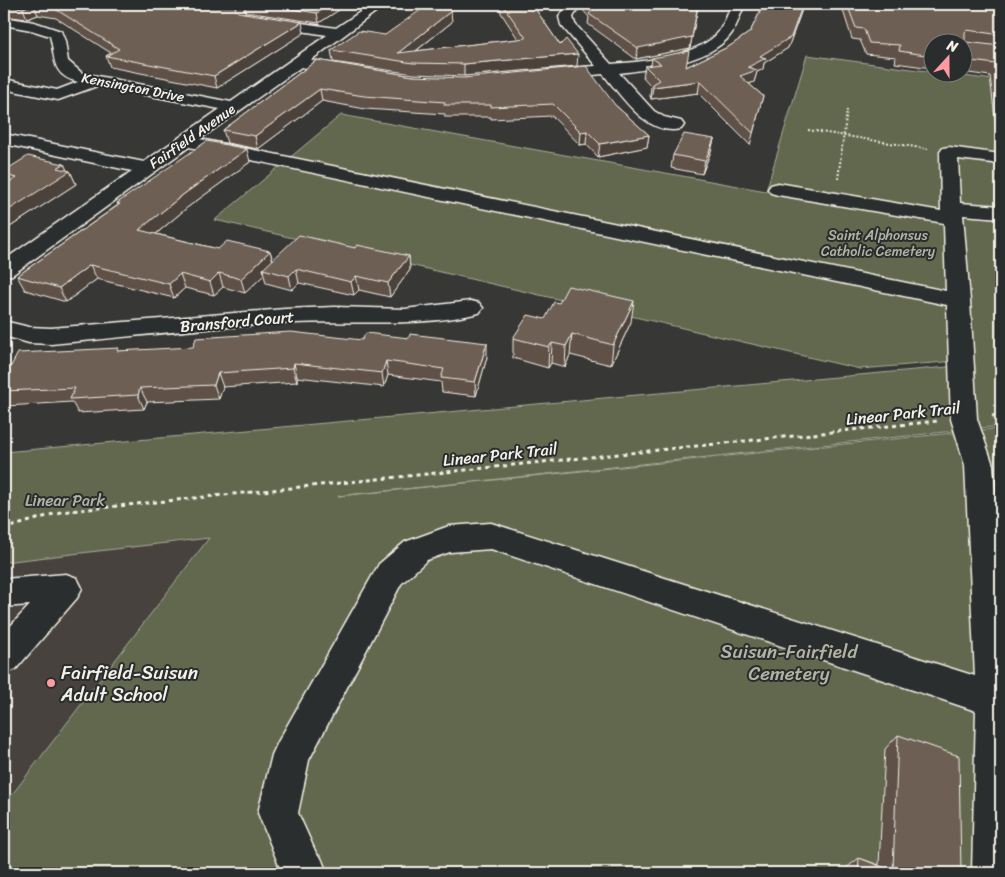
<svg xmlns="http://www.w3.org/2000/svg" width="1005" height="877" font-family="Sriracha,sans-serif">
<style>
.built{fill:#47433e}
.green{fill:#62684e;stroke:#abac9b}
.lines{fill:none;stroke-linecap:round;stroke-linejoin:round}
.minor-casing{stroke:#f4f1e8;stroke-width:3}
.path-far1{stroke:#f4f1e8;stroke-width:2;stroke-dasharray:2 2;stroke-linecap:butt}
.path{stroke:#f4f1e8;stroke-width:3;stroke-dasharray:4 4;stroke-linecap:butt}
.minor{fill:#2a2d2e;fill-rule:evenodd}
.wall{fill:#5e5147;stroke:#f4f1e8}
.shaded-wall{fill:#4c423a;stroke:#f4f1e8}
.building{fill:#6d5e53;stroke:#f4f1e8}
.poi-dot{fill:#ff9aa2;stroke:#2a2d2e;stroke-width:2}
.labels{text-anchor:middle;stroke-width:4;stroke-linejoin:round;paint-order:stroke}
.far-street-label{font-size:14px;fill:#f4f1e8;stroke:#2a2d2e}
.far-park-label{font-size:14px;fill:#b2b3a3;stroke:#2a2d2e}
.street-label{font-size:16px;fill:#f4f1e8;stroke:#2a2d2e}
.park-label{font-size:16px;fill:#b2b3a3;stroke:#2a2d2e}
.near-park-label{font-size:19px;fill:#b2b3a3;stroke:#2a2d2e}
.near-poi-label{font-size:19px;fill:#f4f1e8;stroke:#2a2d2e;text-anchor:start}
</style>
<rect width="100%" height="100%" fill="#373735"/>
<filter id="ink" filterUnits="userSpaceOnUse"><feTurbulence type="fractalNoise" baseFrequency=".02" numOctaves="2"/><feDisplacementMap in="SourceGraphic" scale="10" xChannelSelector="R" yChannelSelector="G"/><feConvolveMatrix kernelMatrix="1 2 1 2 8 2 1 2 1" color-interpolation-filters="sRGB"/></filter>
<g filter="url(#ink)">
<path class="built" d="M210 537 4 805V562Z"/>
<path class="green" d="M807 55 1001 81V426L338 496 1001 428V873H4V805L209 538 4 562V452L970 365 969 360 860 369 215 220 341 115 766 191Z"/>
<g class="lines">
<defs>
<path id="minor" d="M372 4H386L311 60 353 68 356 71 353 74 348 76 301 67 200 139 946 291 944 223 778 195 771 193 768 189 771 185 778 183 941 211 940 152 943 148 949 147 1001 154V164L958 159 960 203 1001 206V218L963 215 970 301 977 419 993 465 1001 565V873H972L976 711 491 549 450 552 427 560 401 584 309 760 298 813 316 853 321 858 327 873H282L258 813 272 755 278 742 379 564 405 542 449 526 491 523 975 676 965 465 951 419 947 305 189 147 12 275 4 276V260L132 171 4 144V134L144 162 220 109 97 86 58 100 4 89V79L57 90 78 82C50 75 56 57 50 36L31 30 4 25V17L34 22 61 31 65 41 68 61 82 73 231 102 327 35 262 25 260 22 262 19 267 18 336 28Z
M569 4H581L573 17 575 24 611 64C642 62 693 57 716 35 724 27 727 13 733 4H745C739 16 736 32 725 41 700 64 651 69 619 73L654 111 664 117 681 121 684 125 681 129C647 137 622 96 603 74L552 79 547 77 544 74 547 71 552 69 596 66 561 25 559 17Z
M471 301 479 303 483 308 479 313C419 328 355 320 294 323 213 326 132 337 51 344L29 343 4 336V321L29 327 51 328 285 309 335 307 405 309Z
M66 574 77 578 82 588 77 598 16 669 4 674V633L30 605 4 607V579Z"/>
</defs>
<use href="#minor" class="minor-casing"/>
<path class="path-far1" d="M808 130 928 149
M838 179 847 110"/>
<path class="path" d="M992 416 1001 415
M4 529 60 512 938 421"/>
<use href="#minor" class="minor"/>
</g>
<path class="wall" d="M4 4H348L319 23 246 12 243 13 304 33 217 88 110 67 106 56 111 53 56 18 38 15 27 19 4 16Z
M501 4H532L560 45 577 66 464 76 414 74 333 62 331 50 385 35 452 22 416 51 518 39 501 13Z
M581 4H709L707 8 698 7 690 48 636 59 588 24 589 17 581 8Z
M764 4H804L788 48 764 63 763 69 757 72 754 82 749 84 763 96 750 145 698 93 651 99 650 96 651 86 643 77 645 66 651 65 652 58 686 67 730 46 750 32Z
M841 4H1001V135H997L990 76 962 72V42H932V68L895 63 896 57 866 54 860 40 852 39Z
M317 60 413 76 615 105 649 135 647 147 598 157 586 144 580 145 552 116 491 119V117H445V114L365 109 322 101 258 149 227 143 223 130Z
M714 139 711 151 702 174 671 168 673 155Z
M250 162 188 207 156 234 218 249 270 251 273 260 355 248 409 256 410 270 390 297 359 290 354 295 299 283 292 290 266 283 264 275 245 293 223 287 214 295 185 288 174 298 97 279 66 302 25 290 17 276 118 205 117 203Z
M64 164 67 171H70L76 184 10 227 4 225V185H5L4 183V171Z
M545 319 631 322 611 365 570 355 565 367 551 363 548 368 513 358V338Z
M120 351 487 357 476 396 442 392 441 382 388 375 384 387 297 377V382L223 387 219 399 147 402 144 409 78 413 72 402 6 406 4 402V379Z
M898 735 961 873H845V869L859 858 879 865 885 749Z"/>
<path class="shaded-wall" d="M33 4 38 15 27 19 23 8Z
M238 4H244L246 12 241 13 237 19 235 8Z
M331 4H348L319 23 317 13Z
M698 4 690 48 636 59 638 48Z
M803 4H804L788 48 764 63 763 69 757 72 754 82 738 88 740 76Z
M451 11 452 22 403 61 398 53Z
M4 19 8 28 4 29Z
M302 22 304 33 217 88 214 76Z
M578 54 577 66 464 76V64Z
M700 81 698 93 651 99 653 87Z
M320 89 322 101 258 149 255 136Z
M587 131 586 144 580 145 581 132Z
M649 135 647 147 598 157 600 144Z
M714 139 711 151 702 174 705 161Z
M247 149 250 162 188 207 145 243 139 230 184 194Z
M64 164 68 172 70 171 76 184 10 227 4 215V213L57 168Z
M270 251 274 265 263 269 264 275 245 293 241 279Z
M409 256 410 270 390 297 388 283Z
M90 265 97 279 66 302 59 288Z
M296 269 299 283 292 290 289 276Z
M219 273 223 287 214 295 210 282Z
M180 274 185 288 174 298 169 284Z
M356 276 359 290 354 295 351 282Z
M634 301 631 322 611 365 613 345Z
M572 334 570 355 565 367 566 346Z
M487 343V357L476 396 475 382Z
M552 343 551 363 548 368 549 347Z
M386 361 388 375 384 387 382 373Z
M294 363 297 377V382L293 368Z
M218 373 223 387 219 399 214 385Z
M140 388 147 402 144 409 138 395Z"/>
<path class="building" d="M4 4H238L235 8 238 12 302 22 214 76 106 56 119 49 52 7 33 4 23 8 4 6Z
M258 4H331L317 13Z
M429 4H446L451 11 398 53 526 38 502 4H532L560 45 566 39 578 54 464 64 413 63 331 50 359 31 385 35Z
M587 4H698L692 37 638 48 589 14 592 10Z
M764 4H803L791 37 760 56 766 58 748 67 757 70 740 76 763 96 753 133 700 81 653 87 652 84 659 80 645 66 661 64 652 58 689 51 686 67 730 46 750 32Z
M847 4H1001V35L967 30 965 32V40L966 42 1001 46V107L996 64 962 60V42H932V56L899 51 900 45 869 43 864 29 856 28Z
M317 60 413 76 464 78 586 66 615 105 649 135 600 144 587 131 581 132 553 104 491 107V105H444L445 102 364 96 320 89 255 136 223 130Z
M684 134 714 139 705 161 673 155Z
M207 141 247 149 184 194 139 230 218 249 227 241 270 251 241 279 219 273 210 282 180 274 169 284 90 265 59 288 17 276 120 204 117 203Z
M28 156 64 164 57 168 70 171 4 213V185L17 178 4 175V171Z
M299 235 355 248 357 245 409 256 388 283 356 276 351 282 296 269 289 276 263 269Z
M568 286 634 301 613 345 572 334 566 346 552 343 549 347 513 338 528 315 545 319 554 302 559 303Z
M291 332 362 340 366 333 409 338 410 334 487 343 475 382 441 378 444 369 386 361 382 373 294 363 293 368 218 373 214 385 140 388 138 395 70 399 75 388 4 391V379L18 353 119 348 117 351 193 347 196 338Z
M898 735 959 756 961 873H858L859 858 893 871Z"/>
</g>
<circle class="poi-dot" cx="51" cy="683" r="5"/>
<g class="labels">
<g class="far-street-label">
<text transform="translate(133 87) rotate(11)" y="5">Kensington Drive</text>
<text transform="translate(192 136) rotate(-35)" y="5">Fairfield Avenue</text>
</g>
<g class="far-park-label">
<text x="878" y="240">Saint Alphonsus<tspan x="878" dy="16">Catholic Cemetery</tspan></text>
</g>
<g class="street-label">
<text transform="translate(237 321) rotate(-5)" y="6">Bransford Court</text>
<text transform="translate(903 413) rotate(-6)" y="6">Linear Park Trail</text>
<text transform="translate(500 454) rotate(-6)" y="6">Linear Park Trail</text>
</g>
<g class="park-label">
<text x="65" y="506">Linear Park</text>
</g>
<g class="near-park-label">
<text x="789" y="658">Suisun-Fairfield<tspan x="789" dy="22">Cemetery</tspan></text>
</g>
<g class="near-poi-label">
<text x="61" y="679">Fairfield-Suisun<tspan x="61" dy="22">Adult School</tspan></text>
</g>
</g>
<rect width="1005" height="877" fill="none" stroke="#2a2d2e" stroke-width="20"/>
<rect x="10" y="10" width="985" height="857" fill="none" stroke="#f4f1e8" stroke-width="2" filter="url(#ink)"/>
<g transform="translate(948 58) rotate(21)"><circle r="24" fill="#2a2d2e" stroke="#7b7b78"/>
<path d="M0-4L9 19L0 12L-9 19Z" fill="#ff9aa2"/>
<text y="-8" font-size="14" font-weight="bold" text-anchor="middle" fill="#f4f1e8">N</text>
</g>
</svg>
